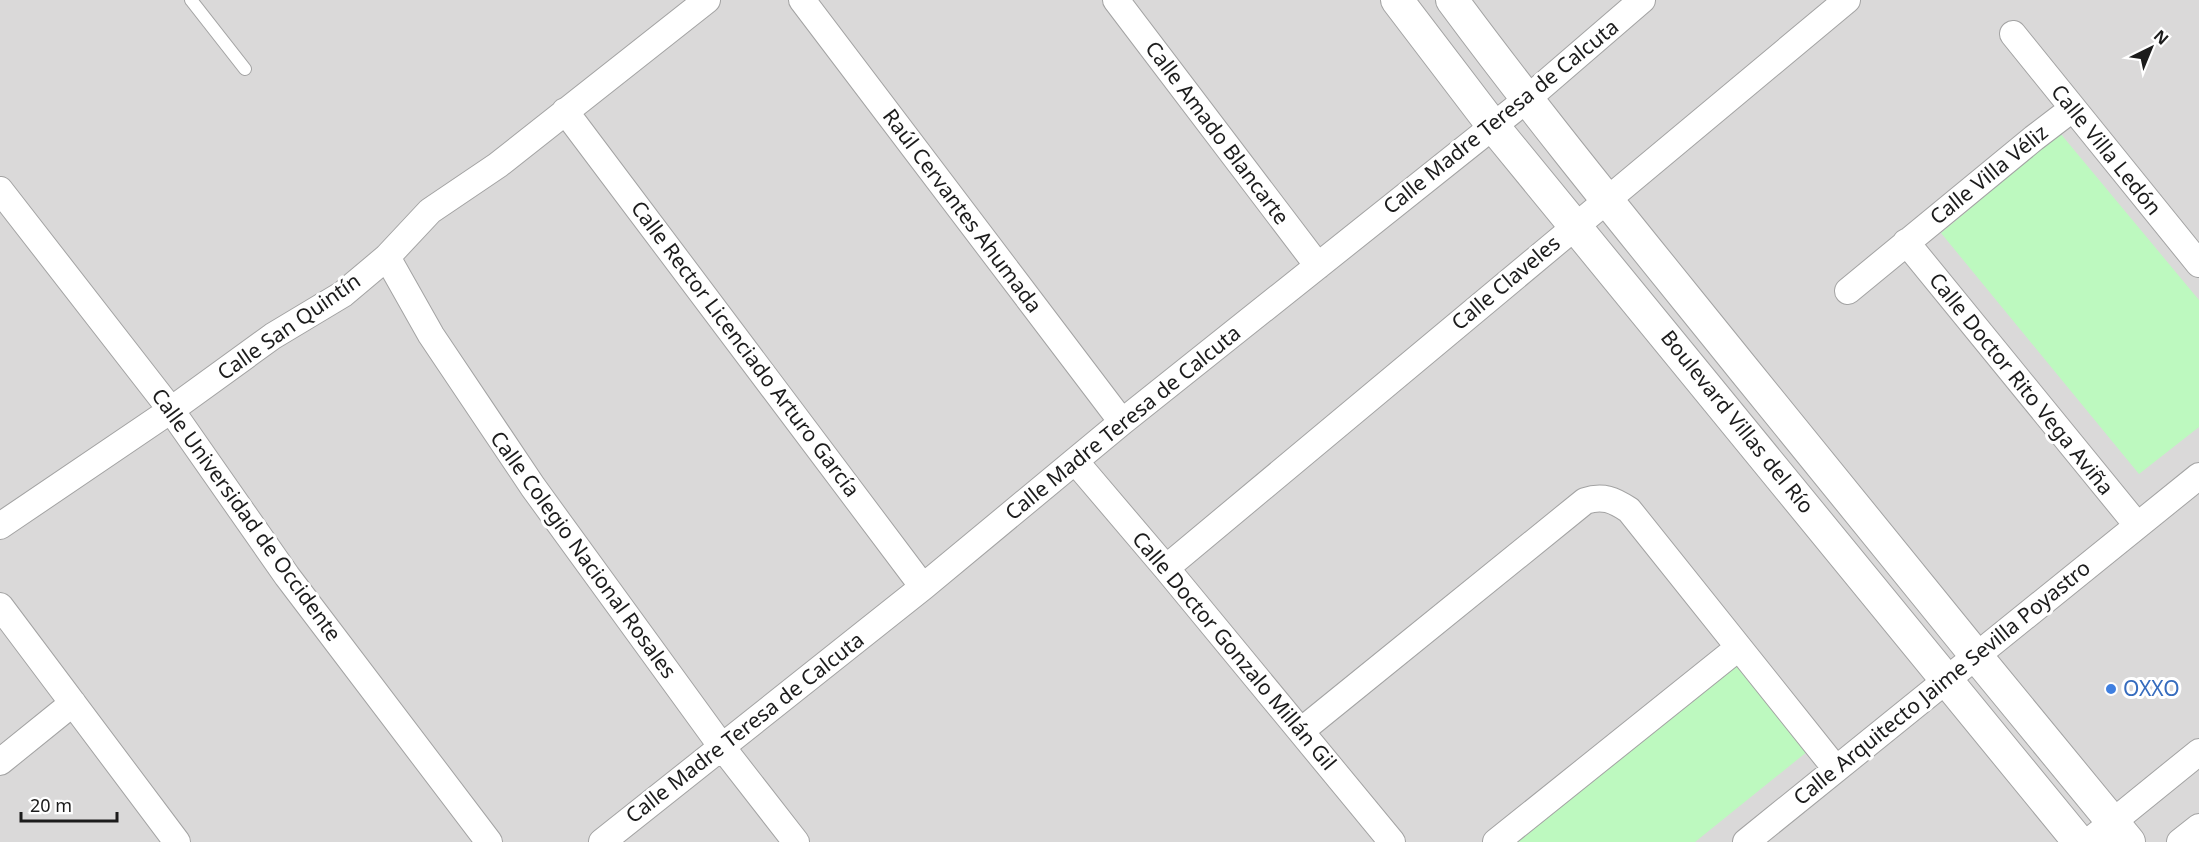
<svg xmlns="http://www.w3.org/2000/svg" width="2199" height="842" font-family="'Noto Sans',sans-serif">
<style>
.residential{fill:#dad9d9}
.park{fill:#bdf9bf}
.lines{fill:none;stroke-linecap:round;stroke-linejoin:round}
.service-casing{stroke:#a3a3a3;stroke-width:14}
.minor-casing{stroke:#a3a3a3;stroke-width:28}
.tertiary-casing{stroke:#a3a3a3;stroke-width:34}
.service{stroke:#fff;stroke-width:12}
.minor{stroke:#fff;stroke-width:26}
.tertiary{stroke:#fff;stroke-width:32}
.shop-dot{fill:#3f7fe0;stroke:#fff;stroke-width:2}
.labels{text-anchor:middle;stroke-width:6;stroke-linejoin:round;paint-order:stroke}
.street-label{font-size:21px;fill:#1c1c1c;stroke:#fff}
.shop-label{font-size:21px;fill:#366cbe;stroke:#fff;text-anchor:start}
</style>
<rect width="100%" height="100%" fill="#eee9e2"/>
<path class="residential" d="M0 0H2199V842H0Z"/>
<path class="park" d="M2060 133 2199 300V427L2139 474 1941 233Z
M1743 659 1813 747 1695 842H1515Z"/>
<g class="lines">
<defs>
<path id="service" d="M191 0 245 69"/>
<path id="minor" d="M802 0 1122 422
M1116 0 1318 266
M2013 34 2199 264
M565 111 923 587
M0 190 171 410 287 576 489 842
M1906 242 2137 525
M387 257 431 335 533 487 722 747 796 842
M1848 291 2034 138 2072 109
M1075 461 1166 568 1392 842
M0 526 171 410 273 336 343 294 387 257 430 211 498 165 707 0
M1166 568 1847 0
M0 606 177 842
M1301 731 1585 501C1603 495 1614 500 1629 510L1836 769
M0 762 73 703
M602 842 923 587 1122 422 1526 100 1642 0
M1496 842 1738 648
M1746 842 2199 476
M2088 842 2199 752
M2180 842 2199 827"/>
<path id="tertiary" d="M1397 0 1493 126 2079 842
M1452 0C1546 127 1646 248 1745 371 1872 528 2000 686 2129 842"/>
</defs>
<use href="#service" class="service-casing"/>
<use href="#minor" class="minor-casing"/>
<use href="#tertiary" class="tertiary-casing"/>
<use href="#service" class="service"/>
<use href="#minor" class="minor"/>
<use href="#tertiary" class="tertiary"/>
</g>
<circle class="shop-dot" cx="2111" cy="689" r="6"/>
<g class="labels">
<g class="street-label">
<text transform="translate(1501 117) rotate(-39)" y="7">Calle Madre Teresa de Calcuta</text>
<text transform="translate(1217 133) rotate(53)" y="7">Calle Amado Blancarte</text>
<text transform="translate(2106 150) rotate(51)" y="7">Calle Villa Ledón</text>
<text transform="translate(1989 175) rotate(-39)" y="7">Calle Villa Véliz</text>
<text transform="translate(962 211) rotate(53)" y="7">Raúl Cervantes Ahumada</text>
<text transform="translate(1506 283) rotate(-40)" y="7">Calle Claveles</text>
<text transform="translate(289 327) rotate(-35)" y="7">Calle San Quintín</text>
<text transform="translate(745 349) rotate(53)" y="7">Calle Rector Licenciado Arturo García</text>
<text transform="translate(2021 384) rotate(51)" y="7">Calle Doctor Rito Vega Aviña</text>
<text transform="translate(1737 422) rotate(51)" y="7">Boulevard Villas del Río</text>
<text transform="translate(1123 423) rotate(-39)" y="7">Calle Madre Teresa de Calcuta</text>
<text transform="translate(246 515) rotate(54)" y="7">Calle Universidad de Occidente</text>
<text transform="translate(583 555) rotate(54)" y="7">Calle Colegio Nacional Rosales</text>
<text transform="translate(1234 651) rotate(50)" y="7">Calle Doctor Gonzalo Millán Gil</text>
<text transform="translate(1942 683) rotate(-39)" y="7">Calle Arquitecto Jaime Sevilla Poyastro</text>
<text transform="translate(745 728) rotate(-38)" y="7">Calle Madre Teresa de Calcuta</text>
</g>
<g class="shop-label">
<text x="2123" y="696">OXXO</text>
</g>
</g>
<g transform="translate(2151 48) rotate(43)" stroke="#ffffff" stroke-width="4.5" paint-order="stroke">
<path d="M0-4.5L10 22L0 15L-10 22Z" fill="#1c1c1c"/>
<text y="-9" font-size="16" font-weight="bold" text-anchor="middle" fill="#1c1c1c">N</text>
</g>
<path d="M21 812v9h96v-9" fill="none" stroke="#1c1c1c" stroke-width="3"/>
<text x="30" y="812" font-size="18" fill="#1c1c1c" stroke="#ffffff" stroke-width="4.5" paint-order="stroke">20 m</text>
</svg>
